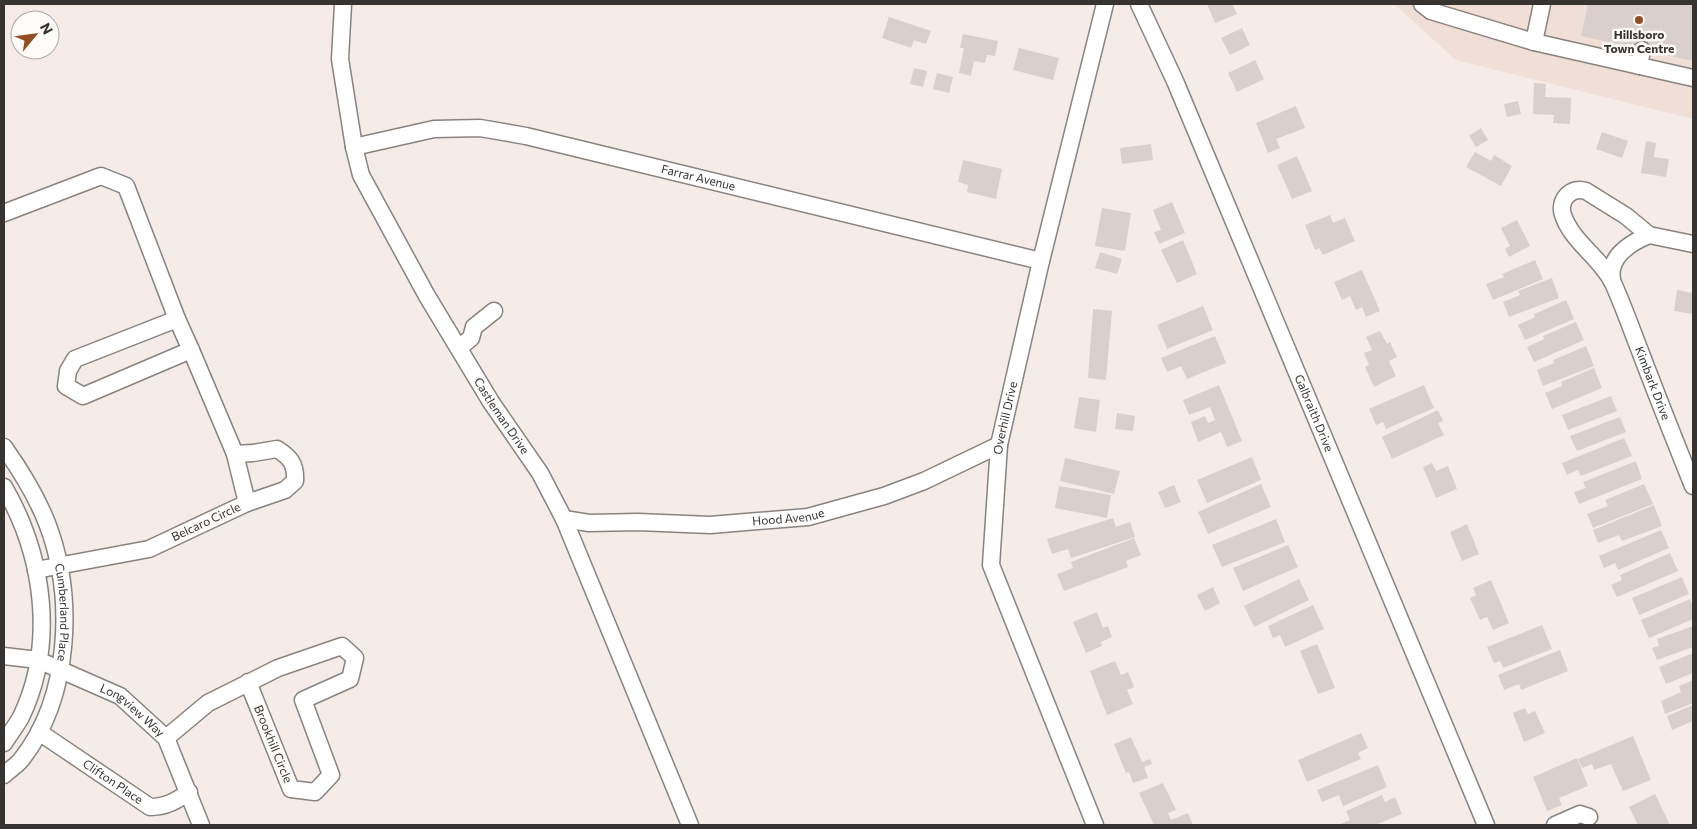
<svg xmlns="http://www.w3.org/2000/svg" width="1697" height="829" font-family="Commissioner,sans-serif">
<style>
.built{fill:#efdfd6}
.building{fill:#d9d0cd}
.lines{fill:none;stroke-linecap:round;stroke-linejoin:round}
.minor-casing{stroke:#89827e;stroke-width:19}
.minor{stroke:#fff;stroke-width:16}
.poi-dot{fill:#924e22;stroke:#fefbf9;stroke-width:2}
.labels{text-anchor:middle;stroke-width:5;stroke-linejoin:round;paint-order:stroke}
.poi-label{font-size:12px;font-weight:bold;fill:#363331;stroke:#fefbf9}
.street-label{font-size:12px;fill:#363331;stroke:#fefbf9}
</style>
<rect width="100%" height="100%" fill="#f5ece8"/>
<path class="built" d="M1394 4H1693V119L1456 60Z"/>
<path class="building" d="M1207 4H1232L1237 14 1215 23Z
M1588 4H1693V61L1581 36Z
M889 17 931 31 926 44 914 40 911 48 882 38Z
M1242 28 1250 45 1230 55 1221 38Z
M963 34 998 41 995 56 987 55 985 63 974 61 971 76 959 73 964 48H960Z
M1019 48 1059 58 1053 80 1013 70Z
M1255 60 1264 79 1237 92 1228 73Z
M914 68 927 71 923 87 910 84Z
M937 73 953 77 949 93 933 89Z
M1534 83 1546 84 1545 97 1571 98 1570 124 1553 123 1554 115 1533 114Z
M1518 101 1521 114 1507 117 1504 104Z
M1296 106 1305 128 1276 139 1280 148 1268 153 1256 123Z
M1481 128 1488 140 1476 147 1469 136Z
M1602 132 1628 141 1622 158 1596 149Z
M1646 141 1656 143 1654 157 1669 159 1666 177 1641 173Z
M1151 144 1153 160 1122 164 1120 148Z
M1475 152 1491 161 1494 155 1512 166 1501 186 1466 167Z
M1297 156 1312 191 1292 199 1277 165Z
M963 160 1002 169 996 199 967 192 968 185 958 182Z
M1172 202 1185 233 1159 244 1154 232 1161 230 1153 210Z
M1102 208 1131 213 1125 251 1095 246Z
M1330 215 1333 223 1345 218 1355 241 1323 255 1319 248 1315 250 1305 225Z
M1517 220 1530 246 1509 257 1505 249 1510 246 1501 228Z
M1183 240 1197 274 1177 283 1161 250Z
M1100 252 1122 259 1117 274 1095 268Z
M1535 260 1543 279 1493 300 1486 284 1504 277 1502 274Z
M1362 270 1380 311 1366 317 1362 307 1356 310 1350 296 1342 300 1334 282Z
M1552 278 1559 298 1509 317 1503 302 1520 295 1518 291Z
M1677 290 1693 293V314L1674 311Z
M1566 300 1574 319 1525 340 1518 325 1535 317 1534 314Z
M1203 306 1213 330 1167 349 1157 325Z
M1093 309 1112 311 1106 380 1088 378Z
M1576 322 1584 340 1534 362 1527 347 1544 339 1543 336Z
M1380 331 1387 344 1390 342 1397 357 1389 361 1396 376 1374 387 1365 367 1369 365 1364 353 1372 350 1366 337Z
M1215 336 1226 363 1187 379 1181 366 1167 372 1161 358Z
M1586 346 1594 366 1543 386 1537 370 1554 363 1553 360Z
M1594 368 1602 388 1552 409 1545 393 1562 386 1561 382Z
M1219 385 1242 441 1227 447 1221 432 1198 442 1191 422 1205 416 1208 423 1215 420 1210 407 1189 415 1183 400Z
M1424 385 1434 408 1386 429 1383 422 1376 425 1369 409Z
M1611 396 1617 411 1568 430 1562 415Z
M1079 397 1100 400 1096 432 1074 428Z
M1438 410 1443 421 1438 423 1444 435 1392 459 1382 437Z
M1117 413 1135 416 1133 431 1115 429Z
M1620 417 1626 432 1577 451 1570 436Z
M1624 438 1632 456 1581 476 1578 470 1567 475 1562 463Z
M1252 457 1261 480 1207 503 1197 480Z
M1065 458 1120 471 1114 494 1060 481Z
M1636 461 1642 479 1579 504 1574 492 1586 488 1583 482Z
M1432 463 1436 471 1448 466 1457 489 1436 498 1423 467Z
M1261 484 1271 507 1208 534 1198 512Z
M1644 484 1653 504 1593 528 1587 514 1608 506 1605 500Z
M1174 485 1181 502 1165 508 1158 492Z
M1059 486 1111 495 1107 518 1055 508Z
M1654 505 1662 526 1622 541 1619 535 1598 543 1593 530Z
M1113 518 1116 527 1130 522 1135 537 1071 558 1068 549 1052 554 1047 539Z
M1276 519 1285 542 1222 567 1212 545Z
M1467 524 1479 554 1462 561 1450 532Z
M1661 530 1669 548 1618 570 1615 563 1604 568 1599 556Z
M1134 538 1141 555 1126 561 1128 567 1064 591 1057 574 1073 568 1071 562Z
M1288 545 1298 567 1243 591 1233 568Z
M1670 553 1678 571 1617 597 1611 585 1622 580 1620 575Z
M1682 577 1689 594 1639 615 1632 598Z
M1299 579 1309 600 1254 627 1244 606Z
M1491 580 1509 623 1493 630 1487 617 1480 620 1470 598 1476 595 1473 588Z
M1213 587 1220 603 1205 611 1197 595Z
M1690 599 1693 607V619L1649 638 1641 620Z
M1313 605 1324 629 1285 647 1280 635 1273 638 1268 626Z
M1097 612 1103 628 1108 626 1112 637 1101 642 1102 646 1086 653 1073 622Z
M1542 625 1552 649 1503 668 1500 661 1494 663 1487 647Z
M1693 626V647L1657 660 1652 648 1659 646 1657 639Z
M1317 644 1335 688 1318 694 1300 651Z
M1560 650 1568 671 1521 690 1519 684 1504 690 1498 675Z
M1693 653V673L1666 684 1659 667Z
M1115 661 1121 675 1128 672 1134 687 1127 690 1133 704 1107 715 1090 671Z
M1693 680V703L1665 714 1661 701 1681 692 1679 686Z
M1693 705V721L1672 730 1667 716Z
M1525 708 1528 714 1535 711 1545 733 1524 742 1513 713Z
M1361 733 1368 748 1358 753 1361 759 1307 782 1298 760Z
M1633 736 1651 780 1623 791 1611 764 1594 770 1592 764 1582 768 1578 759Z
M1131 737 1142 762 1150 759 1152 764 1144 767 1148 778 1133 783 1129 772 1126 773 1114 744Z
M1577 758 1588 786 1559 798 1562 805 1547 811 1533 777Z
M1378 765 1387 787 1343 806 1339 795 1322 802 1317 790Z
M1163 783 1176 810 1168 813 1171 820 1188 813 1193 825H1154L1139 793Z
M1655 794 1670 825H1638L1629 807Z
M1382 795 1385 802 1395 797 1402 814 1375 825H1338L1350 820 1346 811Z"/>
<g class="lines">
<defs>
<g id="minor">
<path id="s1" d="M343 4 340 59 354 147 361 175 427 296 491 402 540 473 564 519 690 825"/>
<path id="s2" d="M1139 4 1175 81 1486 825"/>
<path d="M1422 4 1431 11 1534 42 1693 78"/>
<path d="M1534 42 1542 4"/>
<path d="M1639 66 1642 50"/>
<path id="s3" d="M354 147 434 129 480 128 526 136 1041 261"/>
<path d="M4 213 101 176 126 186 177 319 75 359 68 371 66 386 83 396 191 350 235 454 247 503 149 549 36 570"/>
<path id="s4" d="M1693 244 1649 235 1626 216 1586 191C1571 186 1558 200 1563 215 1572 242 1601 258 1613 283 1623 305 1631 328 1640 351 1657 396 1675 441 1693 486"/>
<path d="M1612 281C1612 278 1611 273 1612 269 1615 252 1635 241 1649 235"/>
<path d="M177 319 191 350"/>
<path d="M459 348 471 338 474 327 494 311"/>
<path id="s5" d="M4 447C21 471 36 495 47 523 75 596 71 697 21 760 16 766 9 770 4 775"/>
<path d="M235 454 253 453 277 449C290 457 296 464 295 481L285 490 247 503"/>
<path d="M4 487C44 556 56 644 21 717 16 726 9 735 4 743"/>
<path id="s6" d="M564 519 589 523 638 522 710 525 808 517 884 496 924 481 999 445"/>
<path id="s7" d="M4 656 38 660 120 696 166 738 201 825"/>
<path id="s8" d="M39 732 150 807C166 807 176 801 189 792"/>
<path d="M166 738 208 703 278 668 342 646 355 658 350 679 303 700 331 775 315 792 291 789 248 682"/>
<path id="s9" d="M1095 825 991 565 999 445 1041 261 1105 4"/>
<path d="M1555 825 1580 814 1589 817"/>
</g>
</defs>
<use href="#minor" class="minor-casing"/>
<use href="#minor" class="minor"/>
</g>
<circle class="poi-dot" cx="1639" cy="20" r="5"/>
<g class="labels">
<g class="poi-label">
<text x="1639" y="39">Hillsboro<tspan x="1639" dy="14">Town Centre</tspan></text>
</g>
<g class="street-label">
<text dy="4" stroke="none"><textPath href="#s3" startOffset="352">Farrar Avenue</textPath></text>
<text dy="4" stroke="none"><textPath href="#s4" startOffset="356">Kimbark Drive</textPath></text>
<text dy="4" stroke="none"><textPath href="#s2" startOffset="445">Galbraith Drive</textPath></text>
<text dy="4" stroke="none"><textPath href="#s1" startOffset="452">Castleman Drive</textPath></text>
<text dy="4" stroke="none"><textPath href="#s9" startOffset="428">Overhill Drive</textPath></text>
<text dy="4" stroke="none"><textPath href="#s6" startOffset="225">Hood Avenue</textPath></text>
<text transform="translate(206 522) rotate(-25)" y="4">Belcaro Circle</text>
<text dy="4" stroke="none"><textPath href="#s5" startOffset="179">Cumberland Place</textPath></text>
<text dy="4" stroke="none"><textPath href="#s7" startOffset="142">Longview Way</textPath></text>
<text transform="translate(273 744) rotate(68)" y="4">Brookhill Circle</text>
<text dy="4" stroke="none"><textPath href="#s8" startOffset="89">Clifton Place</textPath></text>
</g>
</g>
<rect width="1697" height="829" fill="none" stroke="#363331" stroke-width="10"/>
<g transform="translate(35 35) rotate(61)"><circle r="24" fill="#fefbf9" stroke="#aeaba9"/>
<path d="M0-4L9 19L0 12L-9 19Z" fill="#924e22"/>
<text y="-8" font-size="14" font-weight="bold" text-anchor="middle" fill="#363331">N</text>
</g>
</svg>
